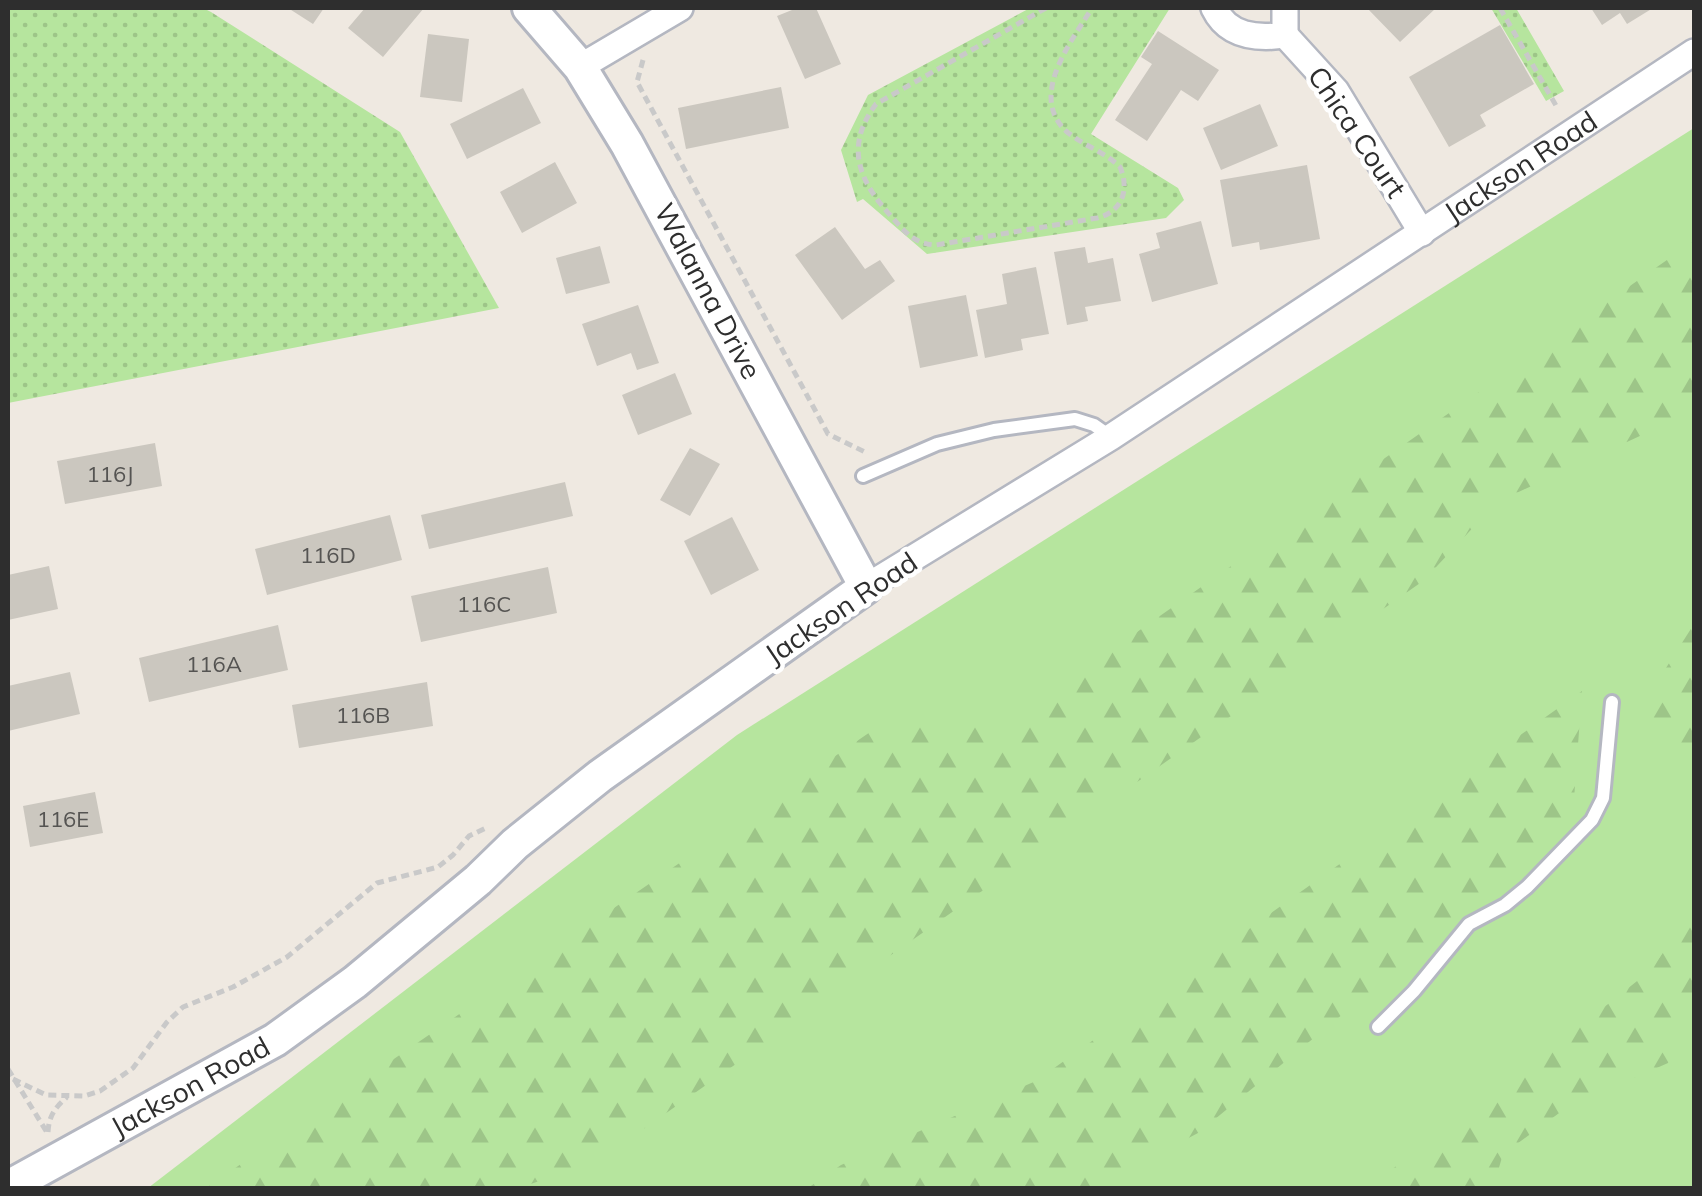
<svg xmlns="http://www.w3.org/2000/svg" width="1702" height="1196" font-family="Mulish,sans-serif">
<style>
.grass{fill:#b6e59e}
.forest{fill:url(#forest-firs)}
.park{fill:url(#park-dots)}
.building{fill:#cbc7bf}
.lines{fill:none;stroke-linecap:round;stroke-linejoin:round}
.service-casing{stroke:#b4b7c1;stroke-width:18}
.minor-casing{stroke:#b4b7c1;stroke-width:30}
.tertiary-casing{stroke:#b4b7c1;stroke-width:38}
.path{stroke:#c9c9c9;stroke-width:5;stroke-dasharray:8 5;stroke-linecap:butt}
.service{stroke:#fff;stroke-width:12}
.minor{stroke:#fff;stroke-width:25}
.tertiary{stroke:#fff;stroke-width:32}
.labels{text-anchor:middle;stroke-width:9;stroke-linejoin:round;paint-order:stroke}
.number-label{font-size:22px;fill:#555452}
.street-label{font-size:28px;fill:#2e2e2e;stroke:#fff}
</style>
<defs>
<pattern id="forest-firs" width="22" height="20" patternUnits="userSpaceOnUse" patternTransform="scale(2.5)"><rect width="22" height="20" fill="#b6e59e"/><path d="M5 1l3.5 6h-7zM16 11l3.5 6h-7z" fill="#9dc588"/></pattern>
<pattern id="park-dots" width="8" height="8" patternUnits="userSpaceOnUse" patternTransform="scale(2.5)"><rect width="8" height="8" fill="#b6e59e"/><path d="M2 2h.1M6 6h.1" fill="none" stroke="#9dc588" stroke-width="1.8" stroke-linecap="round"/></pattern>
</defs>
<rect width="100%" height="100%" fill="#efe9e1"/>
<path class="grass" d="M1694 128V1188H148L737 735Z"/>
<path class="forest" d="M1694 241V411L1497 502 1423 581 598 1161 519 1188H206L876 728 1009 722Z
M1694 624V781L1636 715Z
M1582 691 1572 826 1198 1133 1094 1188H808L841 1165 1036 1081Z
M1694 908V1019L1668 1063 1566 1108 1503 1154 1493 1188H1365L1458 1123 1651 970Z"/>
<path class="park" d="M8 8H203L211 12 400 132 499 308 8 403Z
M1030 8H1170L1091 134 1178 188 1184 200 1166 218 927 254 863 199 857 202 841 150 868 95Z
M1491 8H1516L1564 91 1546 101Z"/>
<path class="building" d="M288 8H324L313 24Z
M365 8H424L383 57 348 28Z
M797 8H816L841 64 805 79 777 16Z
M1367 8H1436L1400 42Z
M1591 8H1653L1627 24 1620 13 1602 25Z
M1500 25 1534 84 1480 115 1486 126 1449 147 1409 77Z
M1158 31 1219 70 1198 101 1181 90 1147 141 1115 120 1152 64 1141 57Z
M428 34 469 39 462 102 420 97Z
M781 87 789 128 686 149 678 108Z
M523 88 541 123 467 159 450 124Z
M1260 104 1278 146 1221 170 1203 128Z
M555 162 577 203 522 233 500 192Z
M1307 165 1320 239 1260 250 1259 242 1232 247 1220 180Z
M1201 221 1218 284 1152 302 1139 254 1160 248 1156 233Z
M835 227 865 269 880 260 895 281 842 320 795 255Z
M600 246 610 283 566 294 556 258Z
M1085 247 1088 263 1113 258 1121 301 1085 307 1088 321 1067 325 1054 252Z
M1036 267 1049 334 1021 339 1023 350 985 358 976 310 1007 304 1002 274Z
M966 295 978 356 920 368 908 306Z
M638 305 659 363 637 370 631 353 597 366 582 324Z
M675 373 692 414 638 435 622 395Z
M155 443 162 486 65 504 57 461Z
M690 448 720 464 690 516 660 500Z
M565 482 573 516 429 549 421 515Z
M390 515 402 560 267 595 255 549Z
M732 517 759 570 711 595 684 541Z
M49 566 58 609 8 620V575Z
M548 567 557 613 421 642 411 596Z
M278 625 288 670 149 702 139 658Z
M70 672 80 714 8 731V686Z
M427 682 433 726 299 748 292 705Z
M95 792 103 833 30 847 23 806Z"/>
<g class="lines">
<defs>
<path id="service" d="M863 476 937 444 994 430 1075 419 1094 425 1111 437
M1378 1027 1414 991 1469 924 1505 905 1527 887 1592 820 1603 798 1612 702"/>
<g id="minor">
<path d="M1214 8C1228 37 1257 39 1285 35V8"/>
<path d="M1285 35 1336 91 1422 233"/>
<path d="M580 67 680 8"/>
<path id="s1" d="M866 587 1111 437 1694 52"/>
</g>
<g id="tertiary">
<path id="s2" d="M8 1187 275 1040 355 982 478 880 515 844 600 776 866 587 627 144 580 67 529 8"/>
</g>
</defs>
<use href="#service" class="service-casing"/>
<use href="#minor" class="minor-casing"/>
<use href="#tertiary" class="tertiary-casing"/>
<path class="path" d="M1046 8 876 104C844 147 859 181 891 216 905 232 914 244 936 245L1097 218C1122 212 1130 190 1120 167 1105 152 1082 145 1066 131 1028 95 1072 41 1092 8
M1500 8 1558 109
M643 60 637 82 828 434 865 452
M8 1069 48 1134
M13 1079 46 1095 84 1096 100 1091 133 1068 167 1022 183 1007 233 987 287 957 377 883 438 867 453 855 469 836 486 828
M48 1132C49 1115 55 1108 67 1097"/>
<use href="#service" class="service"/>
<use href="#minor" class="minor"/>
<use href="#tertiary" class="tertiary"/>
</g>
<g class="labels">
<g class="number-label">
<text x="110" y="482">116J</text>
<text x="328" y="563">116D</text>
<text x="484" y="612">116C</text>
<text x="214" y="672">116A</text>
<text x="363" y="723">116B</text>
<text x="63" y="827">116E</text>
</g>
<g class="street-label">
<text transform="translate(1357 132) rotate(56)" y="10">Chica Court</text>
<text dy="10" stroke="none"><textPath href="#s1" startOffset="778">Jackson Road</textPath></text>
<text transform="translate(708 291) rotate(62)" y="10">Walanna Drive</text>
<text transform="translate(841 608) rotate(-34)" y="10">Jackson Road</text>
<text dy="10" stroke="none"><textPath href="#s2" startOffset="208">Jackson Road</textPath></text>
</g>
</g>
<rect width="1702" height="1196" fill="none" stroke="#2e2e2e" stroke-width="20"/>
</svg>
